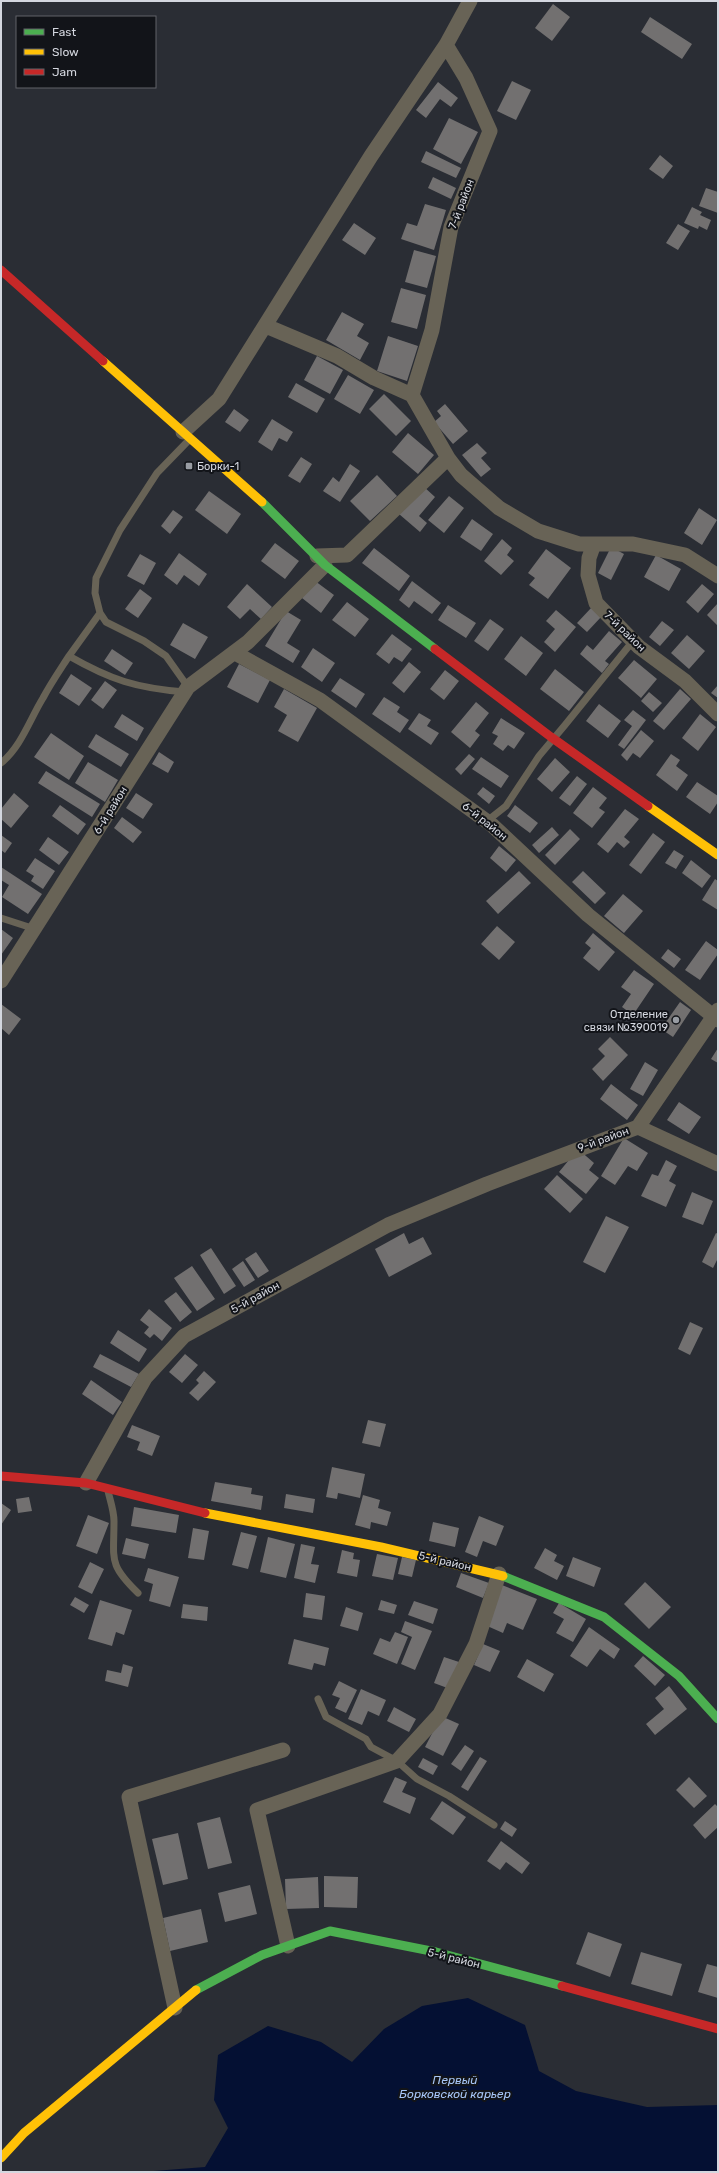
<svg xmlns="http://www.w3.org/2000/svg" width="719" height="2173" font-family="Rubik,sans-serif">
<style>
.water{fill:#041033}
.building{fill:#727070}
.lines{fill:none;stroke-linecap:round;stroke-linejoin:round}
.lane{stroke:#686356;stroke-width:7}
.street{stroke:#686356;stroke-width:15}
.fast{stroke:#4caf50;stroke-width:9}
.slow{stroke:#ffc107;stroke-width:9}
.jam{stroke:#c62828;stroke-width:9}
.poi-dot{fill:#989ca3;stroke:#121419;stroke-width:1.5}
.labels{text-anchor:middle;stroke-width:4;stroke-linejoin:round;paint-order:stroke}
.street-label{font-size:11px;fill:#d4d7df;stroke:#121419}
.poi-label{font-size:11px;fill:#d4d7df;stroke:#121419;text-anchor:start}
.water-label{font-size:12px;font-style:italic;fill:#a7c6f7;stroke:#121419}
</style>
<rect width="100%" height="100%" fill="#2a2d34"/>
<path class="water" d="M468 1998 525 2025 539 2071 576 2091 647 2107 718 2105V2172H141L205 2167 228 2128 214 2100 218 2055 268 2026 321 2042 352 2062 384 2029 422 2006Z"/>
<path class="building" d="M553 4 570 17 552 41 535 28Z
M650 17 692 44 682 59 641 32Z
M512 81 531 90 516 120 497 111Z
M438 82 458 98 451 107 440 99 426 118 416 110Z
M449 118 478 132 461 164 433 149Z
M426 151 461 168 456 178 421 162Z
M660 155 673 166 663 179 649 169Z
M433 177 456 188 451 199 428 188Z
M706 188 718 192V213L699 206Z
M425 204 446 210 434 250 401 239 407 223 417 226Z
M692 207 702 212 700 215 711 220 707 230 699 226 698 229 684 223Z
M354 223 376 238 365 255 342 240Z
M678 224 690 231 678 250 666 243Z
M414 250 436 256 427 288 405 282Z
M401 288 426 295 417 329 391 322Z
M342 312 364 324 357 336 369 343 360 360 326 340Z
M388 336 418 346 407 381 377 371Z
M317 356 343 370 330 394 304 380Z
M348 375 374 390 360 414 334 399Z
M296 383 325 399 317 413 288 397Z
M384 394 411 421 396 436 369 409Z
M445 404 468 431 453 444 434 422 441 416 437 411Z
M234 409 249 420 240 432 225 422Z
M272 419 293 432 287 442 279 438 272 451 258 442Z
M408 433 434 455 418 474 392 452Z
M477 443 487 453 481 458 491 469 481 477 462 455Z
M301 457 312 464 300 483 288 476Z
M350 464 360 471 340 502 323 491 333 477 339 482Z
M377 475 397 496 370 521 350 501Z
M423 486 435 497 419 516 427 523 420 532 399 514Z
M209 491 241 514 227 534 195 510Z
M449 496 464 508 444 533 428 520Z
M699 508 717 520 702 545 684 533Z
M173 510 183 517 170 534 161 526Z
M472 519 493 534 481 551 460 537Z
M502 539 512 548 507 555 514 561 501 575 484 561Z
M275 543 299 561 285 579 261 561Z
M611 547 624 554 611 580 598 573Z
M374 548 410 576 399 591 362 563Z
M546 549 571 568 548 599 529 585 535 578 528 573Z
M179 553 207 574 199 586 184 575 177 585 164 575Z
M140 554 156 563 144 585 127 576Z
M656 555 681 569 669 591 644 577Z
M315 581 334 595 321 613 302 598Z
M412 581 441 603 432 614 414 601 409 608 399 600Z
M247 584 272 607 261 619 250 609 240 619 227 607Z
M702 584 714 594 698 613 686 602Z
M140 589 152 598 138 618 125 609Z
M347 602 369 619 355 637 332 620Z
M718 603V626L707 615Z
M448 605 476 623 466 638 438 620Z
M592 607 602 616 587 632 577 623Z
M556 610 576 627 555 652 544 642 555 629 546 621Z
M286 611 301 620 287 643 300 651 293 663 265 646Z
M490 619 504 629 488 651 474 641Z
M662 621 674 630 660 646 649 637Z
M183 623 208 637 195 659 170 645Z
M609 631 622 642 605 661 609 664 602 673 580 654 587 645 593 650Z
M392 634 412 649 402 662 394 657 389 664 376 654Z
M687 635 705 651 689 669 671 653Z
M521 636 543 653 526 676 504 659Z
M313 648 335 663 322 682 301 667Z
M112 649 133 663 125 675 104 661Z
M634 660 657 679 641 698 618 678Z
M409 662 421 672 404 693 392 683Z
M239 664 270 680 258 703 227 687Z
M555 669 584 692 569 711 540 689Z
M445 670 459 681 444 700 430 689Z
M71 674 92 688 79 706 59 693Z
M340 678 365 694 356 708 331 691Z
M105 681 117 690 103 709 91 700Z
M718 685V698L711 693Z
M284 689 317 708 298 742 278 731 287 715 274 707Z
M680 689 691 699 664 730 653 721Z
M649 692 662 703 653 712 641 701Z
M384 697 400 707 397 712 409 720 400 733 372 714Z
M476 702 489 713 475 731 480 735 470 748 451 732Z
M599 704 621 721 608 738 586 721Z
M633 710 646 720 624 749 618 745 632 726 624 720Z
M419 713 431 720 427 726 439 733 431 745 408 729Z
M122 714 144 728 137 741 114 727Z
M700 714 716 727 698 751 682 738Z
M501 718 525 733 514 749 508 745 503 751 493 744 498 736 492 733Z
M641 730 654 741 640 758 633 753 627 761 621 755Z
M51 733 84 756 69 780 34 757Z
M96 734 129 754 121 767 88 747Z
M159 752 174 762 168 773 152 764Z
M469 754 475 759 461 775 455 769Z
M671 754 680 760 676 766 688 775 677 791 656 775Z
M481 757 509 776 501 788 472 769Z
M555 758 570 772 552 792 537 779Z
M88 762 118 780 105 802 75 783Z
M46 771 100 804 92 817 38 783Z
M577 776 587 784 570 806 559 798Z
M697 782 718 796V802L710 814 686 797Z
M483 787 495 796 489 804 477 794Z
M593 787 607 798 599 808 605 812 592 828 573 813Z
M14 793 29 806 11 828 1 819V809Z
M136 793 153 804 143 819 126 808Z
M60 805 86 824 78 835 52 816Z
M515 805 538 823 530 833 507 816Z
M625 809 639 819 624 837 630 842 624 848 617 842 608 853 597 844Z
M122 817 142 832 133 843 114 828Z
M552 827 559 835 539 853 532 845Z
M570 829 580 839 555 865 545 855Z
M653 833 665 842 641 874 629 865Z
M1 835 12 843 5 853 1 850Z
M48 837 69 852 59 865 39 850Z
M499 846 516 860 506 872 490 858Z
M674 850 684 856 676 869 665 863Z
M35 858 55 871 43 889 31 881 34 876 26 871Z
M691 860 711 876 702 888 682 873Z
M1 867 42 894 28 914 2 897 9 885 1 880Z
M519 871 531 883 498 914 486 901Z
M583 871 606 893 595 904 572 882Z
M715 879 718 881V910L702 900Z
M623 894 643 911 624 933 604 916Z
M497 926 515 942 499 960 481 944Z
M1 929 13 938 1 955Z
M593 933 615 952 599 971 583 958 591 948 585 943Z
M706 941 718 950V954L700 980 685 970Z
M668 949 681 959 674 968 661 958Z
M634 970 654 984 633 1015 622 1007 631 994 621 987Z
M680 1002 691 1010 673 1037 661 1029Z
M1 1004 21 1019 9 1035 1 1028Z
M610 1037 628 1055 603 1081 592 1069 605 1056 598 1049Z
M718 1048V1063L711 1059Z
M645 1062 658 1070 643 1096 630 1089Z
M611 1084 638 1105 627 1120 600 1099Z
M679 1102 701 1117 689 1134 667 1120Z
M624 1138 648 1153 637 1171 628 1166 615 1185 601 1176Z
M578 1149 594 1163 589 1170 599 1178 586 1194 559 1172Z
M666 1160 677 1166 669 1181 676 1185 666 1207 641 1196 652 1174 658 1176Z
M557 1175 583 1199 570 1213 544 1189Z
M692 1192 713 1201 703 1225 682 1217Z
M606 1216 629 1227 605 1273 583 1262Z
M404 1233 409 1244 423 1237 432 1254 389 1277 375 1249Z
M716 1233 718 1234V1258L713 1268 702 1262Z
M211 1248 236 1286 224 1294 200 1255Z
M256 1252 269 1271 258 1278 245 1259Z
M243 1261 255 1280 244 1287 232 1269Z
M192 1266 215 1299 197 1311 174 1278Z
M176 1292 192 1312 180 1322 164 1301Z
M149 1309 172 1328 162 1341 154 1334 150 1338 144 1333 149 1327 140 1320Z
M690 1322 703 1328 690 1355 678 1349Z
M118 1330 147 1349 139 1362 110 1343Z
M100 1354 139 1374 131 1387 93 1367Z
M185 1354 198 1365 182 1383 169 1372Z
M204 1371 216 1382 198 1401 189 1393 199 1383 196 1380Z
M91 1380 122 1402 113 1415 82 1394Z
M368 1420 386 1424 380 1447 362 1443Z
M132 1425 160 1436 152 1456 137 1450 140 1442 127 1437Z
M332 1467 365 1474 360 1498 338 1493 337 1499 326 1497Z
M215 1482 252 1488 251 1494 263 1496 261 1510 211 1501Z
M286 1494 315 1499 313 1513 284 1508Z
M363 1495 380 1500 378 1508 391 1512 387 1526 371 1522 370 1529 355 1525Z
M29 1497 32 1511 18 1513 16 1499Z
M1 1503 11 1510 1 1525Z
M134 1507 179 1515 176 1533 131 1526Z
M88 1515 109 1523 97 1554 76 1546Z
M479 1516 504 1526 496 1546 483 1541 477 1557 465 1552Z
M433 1522 459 1528 455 1547 429 1541Z
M193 1528 209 1531 204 1560 188 1558Z
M241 1532 257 1536 248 1569 232 1565Z
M268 1537 295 1544 286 1578 260 1572Z
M126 1538 149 1544 145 1559 122 1554Z
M301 1544 315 1547 311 1564 319 1565 315 1583 294 1578Z
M545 1548 557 1555 554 1561 564 1566 557 1580 534 1568Z
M342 1550 354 1553 353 1559 360 1560 357 1577 337 1573Z
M377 1554 398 1558 393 1580 372 1576Z
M402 1557 416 1560 412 1577 398 1574Z
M573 1557 601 1568 594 1587 566 1576Z
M90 1562 104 1569 92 1594 78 1587Z
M148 1568 179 1577 170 1607 149 1601 153 1584 144 1581Z
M461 1573 489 1583 483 1598 456 1587Z
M645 1582 671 1607 649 1629 624 1604Z
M502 1585 537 1599 523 1630 507 1623 503 1633 485 1625Z
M306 1593 325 1596 322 1620 303 1617Z
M75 1597 89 1605 84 1613 70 1605Z
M100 1600 132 1610 124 1635 116 1632 112 1646 88 1639Z
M381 1600 397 1605 394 1614 378 1610Z
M414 1601 438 1609 433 1624 408 1615Z
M559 1603 586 1619 573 1642 556 1633 564 1619 553 1613Z
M183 1604 208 1607 207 1621 181 1618Z
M346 1607 363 1613 358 1631 340 1626Z
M405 1621 432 1631 415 1670 401 1664 412 1637 401 1632Z
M589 1627 620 1649 614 1659 600 1649 587 1667 570 1656Z
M395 1632 408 1637 397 1664 373 1654 380 1638 390 1642Z
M294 1639 329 1648 325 1666 314 1663 312 1670 288 1664Z
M483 1644 500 1651 490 1672 474 1665Z
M643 1656 665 1675 655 1686 634 1666Z
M444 1657 459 1662 450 1689 434 1683Z
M527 1659 554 1674 544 1692 517 1677Z
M123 1664 133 1667 128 1687 105 1681 107 1670 121 1673Z
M339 1681 357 1690 346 1713 335 1708 340 1698 332 1695Z
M669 1686 687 1709 655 1735 646 1724 664 1709 655 1698Z
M361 1689 386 1700 379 1716 368 1711 362 1725 348 1719Z
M394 1707 416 1719 409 1732 387 1721Z
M441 1716 459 1724 443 1756 425 1747Z
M465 1745 474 1751 461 1771 451 1764Z
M480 1757 487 1761 468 1791 461 1787Z
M423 1758 438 1766 433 1775 418 1767Z
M395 1777 407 1782 402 1792 416 1798 410 1814 383 1802Z
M689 1777 707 1796 694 1808 676 1790Z
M442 1801 466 1817 453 1835 430 1819Z
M715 1804 718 1807V1827L705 1839 693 1825Z
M220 1817 232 1863 208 1869 197 1823Z
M505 1821 517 1829 512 1837 500 1829Z
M178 1833 188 1879 163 1885 152 1839Z
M501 1841 530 1863 522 1874 506 1862 500 1870 487 1861Z
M324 1876 358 1877 357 1908 324 1907Z
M318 1877 319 1908 286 1909 285 1879Z
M250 1885 257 1914 225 1922 218 1893Z
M201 1909 208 1942 170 1951 163 1918Z
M588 1932 622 1944 610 1977 576 1964Z
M641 1952 682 1964 672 1996 631 1984Z
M707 1964 718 1967V1998L698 1992Z"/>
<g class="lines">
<path class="lane" d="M69 656 100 613
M188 687 166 656 144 641 106 622 100 613 95 593 96 578 120 530 157 473 189 440
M1 763C21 747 30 719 43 698 51 683 60 670 69 656 111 680 136 688 185 692
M487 821 506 806 539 756 565 725 633 641
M1 918 35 929
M108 1491C110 1500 114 1511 114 1521 114 1560 108 1564 138 1593
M318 1699 326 1717 366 1739 371 1747 397 1761 417 1779 449 1796 494 1825"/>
<path class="street" d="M266 326 337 356 374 378 412 395
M183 432 219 399 371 156 446 45 470 1
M448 458 461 475 499 508 538 531 579 544H633L685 555 718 576
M594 544 589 558 588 575 596 603 639 647 685 681 718 714
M317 556 347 555 448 458 412 395 432 330 451 227 490 131 466 78 446 45
M235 653 320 700 492 825 588 915 718 1020
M1 981 188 687 248 642 325 565
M638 1127 718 1010
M86 1483 145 1378 184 1336 388 1225 487 1184 638 1127 718 1164
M288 1946 257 1810 397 1761 440 1714 476 1644 499 1574
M175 2008 129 1797 283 1750"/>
<path class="fast" d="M262 502 325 565 435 649
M503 1576 604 1617 679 1676 718 1719
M196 1990 262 1955 330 1931 436 1952 562 1986"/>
<path class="slow" d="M103 361 262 502
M648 806 718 855
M205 1513 381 1547 503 1576
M1 2158 24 2133 196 1990"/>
<path class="jam" d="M1 270 103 361
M435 649 551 737 648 806
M1 1476 86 1483 205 1513
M562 1986 718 2029"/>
</g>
<g class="poi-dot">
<rect x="185" y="462" width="8" height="8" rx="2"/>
<circle cx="676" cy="1020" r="4"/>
</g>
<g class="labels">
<g class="street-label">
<text transform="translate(461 204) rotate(-69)" y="4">7-й район</text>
<text transform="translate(625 631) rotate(44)" y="4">7-й район</text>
<text transform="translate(110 810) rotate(-58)" y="4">6-й район</text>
<text transform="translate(485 821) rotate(39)" y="4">6-й район</text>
<text transform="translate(603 1139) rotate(-20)" y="4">9-й район</text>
<text transform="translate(255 1297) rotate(-29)" y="4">5-й район</text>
<text transform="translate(445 1561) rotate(13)" y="4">5-й район</text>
<text transform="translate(454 1958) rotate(14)" y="4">5-й район</text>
</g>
<g class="poi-label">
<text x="197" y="470">Борки-1</text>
<text x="668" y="1018" text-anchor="end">Отделение<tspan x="668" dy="13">связи №390019</tspan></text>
</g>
<g class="water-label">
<text x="455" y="2084">Первый<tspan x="455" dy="14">Борковской карьер</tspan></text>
</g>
</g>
<rect width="719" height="2173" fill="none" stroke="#d4d7df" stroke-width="4"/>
<rect x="16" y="16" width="140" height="72" fill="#121419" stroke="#606268"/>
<rect x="24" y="29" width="20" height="6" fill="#4caf50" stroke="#606268"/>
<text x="52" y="36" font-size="12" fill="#d4d7df">Fast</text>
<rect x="24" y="49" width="20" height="6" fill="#ffc107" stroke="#606268"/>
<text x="52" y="56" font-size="12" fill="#d4d7df">Slow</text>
<rect x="24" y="69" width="20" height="6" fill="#c62828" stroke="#606268"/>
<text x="52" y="76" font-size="12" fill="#d4d7df">Jam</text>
</svg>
